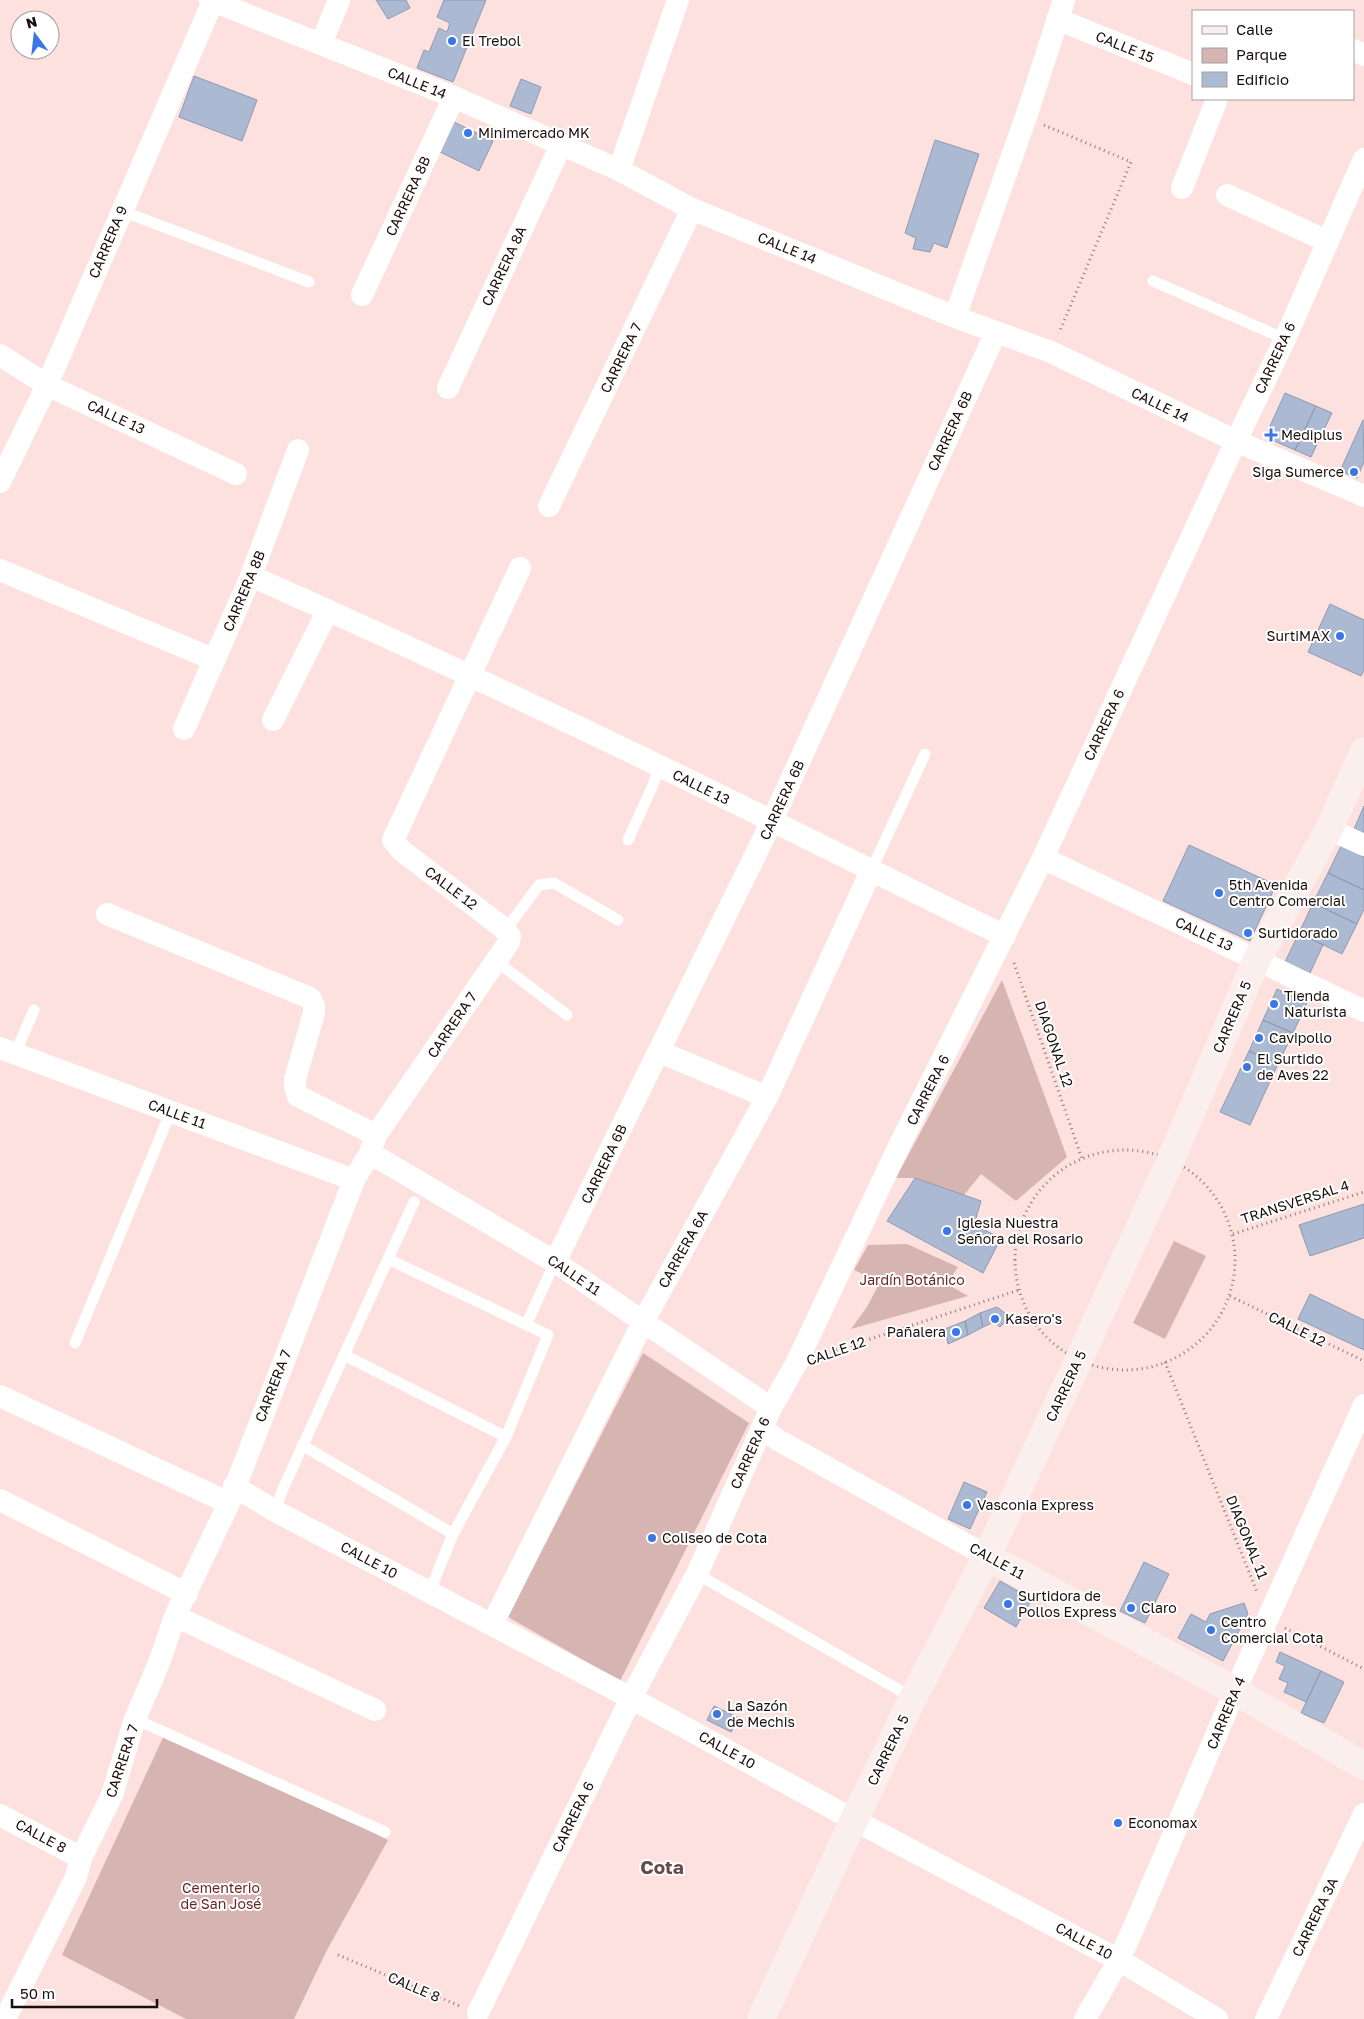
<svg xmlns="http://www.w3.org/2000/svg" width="1364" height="2019" font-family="'Golos Text',sans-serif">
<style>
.green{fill:#d6b4b1}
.building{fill:#abb9d2;stroke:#8c9ab2}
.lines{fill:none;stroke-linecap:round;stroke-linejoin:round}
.path{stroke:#8f7b7a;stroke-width:3;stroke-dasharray:1 4;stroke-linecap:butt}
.service{stroke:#fff;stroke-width:11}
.minor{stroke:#fff;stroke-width:22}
.secondary{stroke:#fbefee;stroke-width:28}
.poi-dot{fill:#3b76e5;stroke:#fff;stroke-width:2}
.labels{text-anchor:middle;stroke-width:4;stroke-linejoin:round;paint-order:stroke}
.poi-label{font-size:14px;fill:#1a0e0e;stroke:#fff;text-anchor:start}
.street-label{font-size:14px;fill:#1a0e0e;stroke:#fff}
.park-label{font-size:14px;fill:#682626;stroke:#fff}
.district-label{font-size:19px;font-weight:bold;fill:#674a48;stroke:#fff}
</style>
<rect width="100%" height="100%" fill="#fde1df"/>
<path class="green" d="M1002 980 1067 1157 1016 1201 981 1174 964 1195 915 1178H896Z
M1174 1241 1206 1256 1165 1339 1133 1323Z
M907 1244 958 1267 947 1284 968 1296 851 1329 867 1307 880 1282 854 1270 868 1245Z
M643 1353 749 1423 620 1681 508 1617Z
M167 1729 388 1840 327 1950 294 2019H186L62 1955Z"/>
<path class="building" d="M376 0H406L410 8 388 19Z
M444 0H486L453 82 417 68 424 50 429 52 439 28 447 32 450 23 437 17Z
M194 76 257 100 242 141 179 117Z
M521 79 541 87 531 114 510 106Z
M450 120 493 141 479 171 436 150Z
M935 140 979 154 947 248 934 243 930 252 913 249 916 238 905 233Z
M1285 393 1316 406 1295 450 1265 437Z
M1316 406 1332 413 1311 457 1295 450Z
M1363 420 1364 462 1357 478 1340 471Z
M1330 604 1364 620V670L1361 676 1308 652Z
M1364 806V833L1354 829Z
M1189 845 1276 885 1250 941 1163 901Z
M1341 846 1364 857V890L1328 873Z
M1328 873 1364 890V909L1357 924 1313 903Z
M1313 903 1357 924 1342 954 1299 933Z
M1299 933 1323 945 1310 973 1285 962Z
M1277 989 1307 1003 1293 1033 1263 1020Z
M1263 1020 1293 1033 1278 1064 1249 1051Z
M1249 1051 1278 1064 1250 1125 1220 1112Z
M915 1178 981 1201 974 1225 1001 1238 983 1273 887 1221Z
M1364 1204V1238L1310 1256 1299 1225Z
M1310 1294 1364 1320V1350L1298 1319Z
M997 1307 1010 1317 1000 1327 994 1322 983 1327 980 1313Z
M980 1313 983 1327 968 1335 965 1321Z
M965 1321 968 1335 948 1344 945 1329Z
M964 1482 987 1492 970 1529 948 1519Z
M1144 1562 1169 1574 1145 1623 1120 1611Z
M1000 1581 1032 1599 1016 1627 984 1608Z
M1244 1603 1248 1614 1223 1661 1178 1638 1191 1614 1206 1622 1210 1614Z
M1280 1652 1321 1671 1306 1702 1284 1692 1288 1683 1279 1679 1285 1666 1276 1662Z
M1321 1671 1344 1682 1324 1723 1301 1713Z
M714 1706 739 1718 731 1732 707 1720Z"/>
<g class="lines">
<path class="path" d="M1044 125 1131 162 1059 333
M1014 963 1082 1159
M1015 1260a110 110 0 1 1 220 0a110 110 0 1 1-220 0Z
M1233 1234 1364 1192
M1230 1296 1364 1361
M822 1355 1019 1290
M1165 1362 1257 1592
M1285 1628 1364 1669
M338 1955 460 2006"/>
<path class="service" d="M122 211 309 282
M1153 281 1285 339
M628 840 653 785 659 767
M871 871 925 754
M505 931 539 885 554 883 618 920
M496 961 567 1015
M15 1054 34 1010
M388 1259 548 1335 506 1437 453 1534 434 1581 426 1591
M526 1325 555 1262
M75 1343 171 1111
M344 1355 506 1437
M302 1445 453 1534
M275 1511 282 1491 414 1202
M697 1574 913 1698
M135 1719 385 1832"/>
<path class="minor" d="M210 0 454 97 619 170 692 209 955 317 1051 352 1236 441 1364 496
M1057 19 1193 74
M321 44 339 0
M1353 50 1364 55
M619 170 678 0
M1182 188 1217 99
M1227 195 1327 241
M362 295 454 97
M955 317 1026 117 1064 0
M0 355 47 385 236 474
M448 388 561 145
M0 482 47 385 213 1
M549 506 692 209
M0 570 215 660
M251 576C427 654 600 736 772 821 850 859 927 899 1005 936
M273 720 328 610
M184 729 251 576 298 450
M1329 829 1364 845
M1043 858 1364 1011
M107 914 310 998 314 1006V1013L295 1079V1087L298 1096 376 1135
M0 1048 354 1180
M660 1052 767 1097
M370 1153 555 1262 771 1408
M555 1262 772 821 996 332
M0 1396 229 1503
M762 1428 778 1440 987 1556
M234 1486 275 1511 631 1698 854 1820 1119 1960 1217 2019
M0 1500 187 1594
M175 1616 375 1710
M492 1625 643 1322 767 1097 871 871
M0 1815 81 1858
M478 2013 631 1698 697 1574 771 1408 796 1364 899 1146 1043 858 1236 441 1285 339 1364 159
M5 2019 76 1877 81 1858 112 1795 135 1719 159 1663 175 1616 229 1503 354 1180 370 1153 376 1135 509 942 510 936 502 927 402 851 393 840 520 568
M1085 2019 1119 1960 1133 1929 1235 1691 1364 1405
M1266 2019 1364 1814"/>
<path class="secondary" d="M987 1556 1235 1691 1364 1766
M761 2019 854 1820 913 1698 987 1556 1079 1359 1171 1159 1257 959 1329 829 1364 751"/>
</g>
<g class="poi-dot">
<circle cx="452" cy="41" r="5"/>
<circle cx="468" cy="133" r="5"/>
<path d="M1268.5 427.5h5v5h5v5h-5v5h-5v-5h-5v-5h5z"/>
<circle cx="1354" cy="472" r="5"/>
<circle cx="1340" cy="636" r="5"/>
<circle cx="1219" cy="893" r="5"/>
<circle cx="1248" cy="933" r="5"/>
<circle cx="1274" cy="1004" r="5"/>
<circle cx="1259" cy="1038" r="5"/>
<circle cx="1247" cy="1067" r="5"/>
<circle cx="947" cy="1231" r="5"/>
<circle cx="995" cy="1319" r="5"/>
<circle cx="956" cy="1332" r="5"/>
<circle cx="967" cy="1505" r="5"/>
<circle cx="652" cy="1538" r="5"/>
<circle cx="1008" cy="1604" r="5"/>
<circle cx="1131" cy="1608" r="5"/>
<circle cx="1211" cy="1630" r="5"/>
<circle cx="717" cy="1714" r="5"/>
<circle cx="1118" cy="1823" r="5"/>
</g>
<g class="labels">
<g class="poi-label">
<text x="462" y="46">El Trebol</text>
<text x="478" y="138">Minimercado MK</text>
<text x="1281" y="440">Mediplus</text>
<text x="1344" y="477" text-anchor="end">Siga Sumerce</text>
<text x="1330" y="641" text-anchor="end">SurtiMAX</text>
<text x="1229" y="890">5th Avenida<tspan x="1229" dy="16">Centro Comercial</tspan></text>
<text x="1258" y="938">Surtidorado</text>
<text x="1284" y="1001">Tienda<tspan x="1284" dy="16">Naturista</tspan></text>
<text x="1269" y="1043">Cavipollo</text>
<text x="1257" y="1064">El Surtido<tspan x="1257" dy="16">de Aves 22</tspan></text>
<text x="957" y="1228">Iglesia Nuestra<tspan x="957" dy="16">Señora del Rosario</tspan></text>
<text x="1005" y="1324">Kasero's</text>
<text x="946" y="1337" text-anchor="end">Pañalera</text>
<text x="977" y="1510">Vasconia Express</text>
<text x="662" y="1543">Coliseo de Cota</text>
<text x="1018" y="1601">Surtidora de<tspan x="1018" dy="16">Pollos Express</tspan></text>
<text x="1141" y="1613">Claro</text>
<text x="1221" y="1627">Centro<tspan x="1221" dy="16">Comercial Cota</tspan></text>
<text x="727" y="1711">La Sazón<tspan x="727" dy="16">de Mechis</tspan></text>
<text x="1128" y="1828">Economax</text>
</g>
<g class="street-label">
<text transform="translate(1125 47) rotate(22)" y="5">CALLE 15</text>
<text transform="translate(417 83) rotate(22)" y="5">CALLE 14</text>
<text transform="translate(408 196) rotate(-65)" y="5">CARRERA 8B</text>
<text transform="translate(108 242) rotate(-67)" y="5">CARRERA 9</text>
<text transform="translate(787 248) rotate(22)" y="5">CALLE 14</text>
<text transform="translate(504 266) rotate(-65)" y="5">CARRERA 8A</text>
<text transform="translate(621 358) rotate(-64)" y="5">CARRERA 7</text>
<text transform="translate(1275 358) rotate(-65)" y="5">CARRERA 6</text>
<text transform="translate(1160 405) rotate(26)" y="5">CALLE 14</text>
<text transform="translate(116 417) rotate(25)" y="5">CALLE 13</text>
<text transform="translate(950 431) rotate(-65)" y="5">CARRERA 6B</text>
<text transform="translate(244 591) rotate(-67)" y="5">CARRERA 8B</text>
<text transform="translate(1104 725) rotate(-65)" y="5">CARRERA 6</text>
<text transform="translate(701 787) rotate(26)" y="5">CALLE 13</text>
<text transform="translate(782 800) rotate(-65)" y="5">CARRERA 6B</text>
<text transform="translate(451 888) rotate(37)" y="5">CALLE 12</text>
<text transform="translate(1204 934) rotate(25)" y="5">CALLE 13</text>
<text transform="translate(1232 1017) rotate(-67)" y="5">CARRERA 5</text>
<text transform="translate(452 1025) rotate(-56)" y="5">CARRERA 7</text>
<text transform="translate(1054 1044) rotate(71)" y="5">DIAGONAL 12</text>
<text transform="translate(928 1090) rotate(-63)" y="5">CARRERA 6</text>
<text transform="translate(177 1114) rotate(20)" y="5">CALLE 11</text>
<text transform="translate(604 1164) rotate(-64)" y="5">CARRERA 6B</text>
<text transform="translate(1295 1202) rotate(-18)" y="5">TRANSVERSAL 4</text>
<text transform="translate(683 1249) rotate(-61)" y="5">CARRERA 6A</text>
<text transform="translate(574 1275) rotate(34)" y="5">CALLE 11</text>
<text transform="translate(1297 1329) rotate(26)" y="5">CALLE 12</text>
<text transform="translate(836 1351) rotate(-19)" y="5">CALLE 12</text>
<text transform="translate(273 1386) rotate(-69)" y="5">CARRERA 7</text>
<text transform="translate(1066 1386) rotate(-65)" y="5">CARRERA 5</text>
<text transform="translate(750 1453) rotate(-66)" y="5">CARRERA 6</text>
<text transform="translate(1247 1537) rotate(68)" y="5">DIAGONAL 11</text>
<text transform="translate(369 1560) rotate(28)" y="5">CALLE 10</text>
<text transform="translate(997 1561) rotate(29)" y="5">CALLE 11</text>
<text transform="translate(1226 1713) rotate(-67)" y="5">CARRERA 4</text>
<text transform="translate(727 1750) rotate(29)" y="5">CALLE 10</text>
<text transform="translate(888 1750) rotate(-64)" y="5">CARRERA 5</text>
<text transform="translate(122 1761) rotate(-72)" y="5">CARRERA 7</text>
<text transform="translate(573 1817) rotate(-64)" y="5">CARRERA 6</text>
<text transform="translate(41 1836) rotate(28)" y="5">CALLE 8</text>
<text transform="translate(1315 1917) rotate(-64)" y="5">CARRERA 3A</text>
<text transform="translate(1084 1941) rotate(28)" y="5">CALLE 10</text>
<text transform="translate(414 1987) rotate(23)" y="5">CALLE 8</text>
</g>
<g class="park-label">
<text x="912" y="1285">Jardín Botánico</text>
<text x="221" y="1893">Cementerio<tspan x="221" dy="16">de San José</tspan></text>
</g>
<g class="district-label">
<text x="662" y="1874">Cota</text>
</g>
</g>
<rect x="1192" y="10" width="162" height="90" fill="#ffffff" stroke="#a39f9f"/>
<rect x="1202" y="26" width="25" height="8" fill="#fbefee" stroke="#a39f9f"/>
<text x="1236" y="35" font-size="15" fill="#1a0e0e">Calle</text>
<rect x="1202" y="48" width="25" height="15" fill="#d6b4b1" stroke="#a39f9f"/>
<text x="1236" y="60" font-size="15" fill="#1a0e0e">Parque</text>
<rect x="1202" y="72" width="25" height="15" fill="#abb9d2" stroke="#a39f9f"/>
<text x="1236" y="85" font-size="15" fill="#1a0e0e">Edificio</text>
<g transform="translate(35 35) rotate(345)"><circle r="24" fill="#ffffff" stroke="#a39f9f"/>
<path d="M0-4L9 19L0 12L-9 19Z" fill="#3b76e5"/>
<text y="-8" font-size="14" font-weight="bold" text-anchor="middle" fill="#1a0e0e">N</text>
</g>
<path d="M12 1999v8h145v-8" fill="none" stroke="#1a0e0e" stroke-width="2.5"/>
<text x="20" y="1999" font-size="15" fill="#1a0e0e" stroke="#ffffff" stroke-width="4" paint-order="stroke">50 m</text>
</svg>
